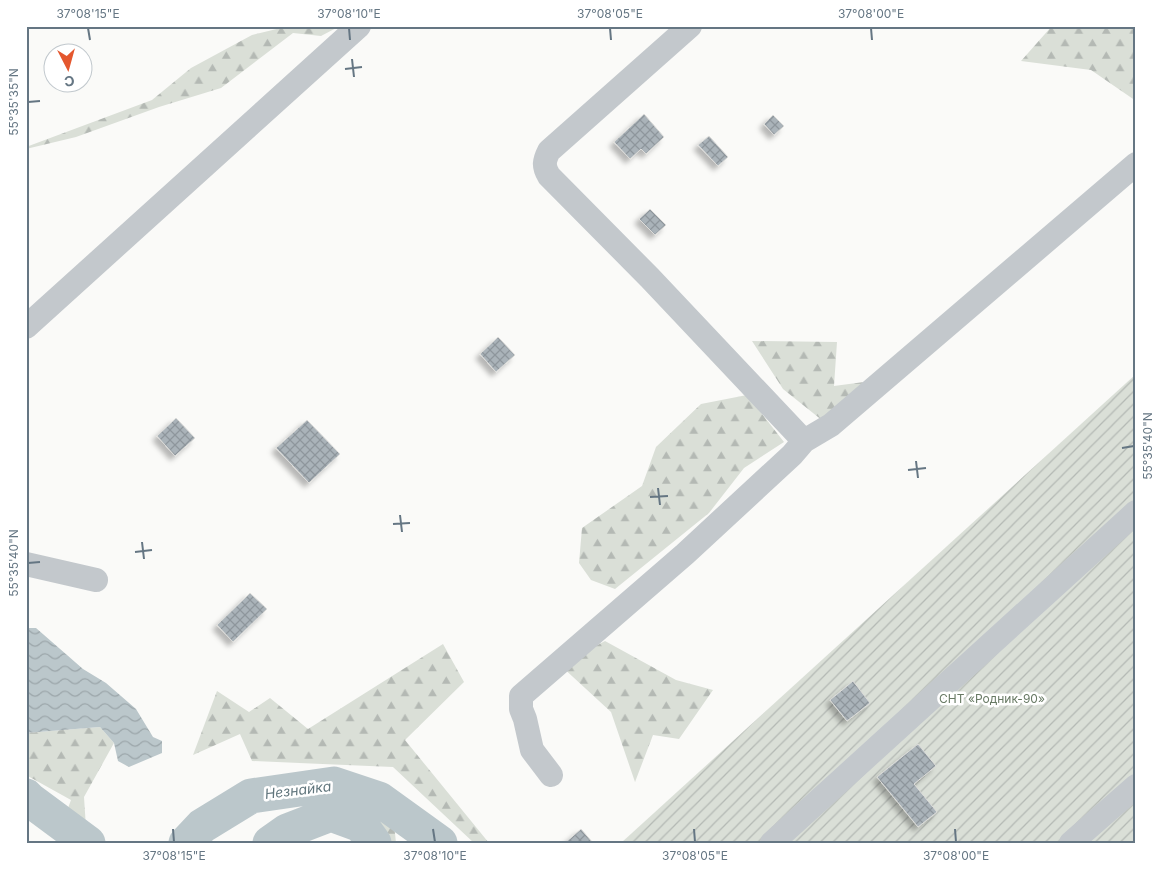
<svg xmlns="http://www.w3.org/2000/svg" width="1162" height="869" font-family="Inter,sans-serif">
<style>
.forest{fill:url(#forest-firs)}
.garden{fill:url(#garden-furrows)}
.water{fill:url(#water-waves)}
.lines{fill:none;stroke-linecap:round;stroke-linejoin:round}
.river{stroke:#bbc7cb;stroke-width:35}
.building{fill:url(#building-cross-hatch);stroke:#dcdcda;filter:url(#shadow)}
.minor{stroke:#c3c8cc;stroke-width:24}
.ticks{fill:none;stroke:#657683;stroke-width:2}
.labels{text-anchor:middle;stroke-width:5;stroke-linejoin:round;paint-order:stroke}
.park-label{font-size:12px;fill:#687a64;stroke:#fff}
.water-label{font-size:14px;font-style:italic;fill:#60757c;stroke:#fff}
.neatline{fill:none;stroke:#657683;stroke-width:2}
.ticks-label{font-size:12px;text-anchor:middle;fill:#657683}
</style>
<defs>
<pattern id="forest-firs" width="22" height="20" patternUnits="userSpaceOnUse" patternTransform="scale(1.25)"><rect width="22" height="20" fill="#dadfd7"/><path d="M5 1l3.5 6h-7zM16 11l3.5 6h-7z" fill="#b4b9b4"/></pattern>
<pattern id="garden-furrows" width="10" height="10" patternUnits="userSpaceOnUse" patternTransform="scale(1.25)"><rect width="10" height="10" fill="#dadfd7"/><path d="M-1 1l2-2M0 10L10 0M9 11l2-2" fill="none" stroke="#b4b9b4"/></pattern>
<pattern id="water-waves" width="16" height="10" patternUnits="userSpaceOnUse" patternTransform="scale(1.25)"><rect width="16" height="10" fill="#bbc7cb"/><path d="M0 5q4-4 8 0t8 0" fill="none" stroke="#9ca6aa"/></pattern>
<pattern id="building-cross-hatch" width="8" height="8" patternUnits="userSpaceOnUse" patternTransform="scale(1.25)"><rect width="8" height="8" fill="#aab3b9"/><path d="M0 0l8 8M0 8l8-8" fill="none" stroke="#8e969c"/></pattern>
<filter id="shadow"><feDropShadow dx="-4.5" dy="4.5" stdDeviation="2.5" flood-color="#0004"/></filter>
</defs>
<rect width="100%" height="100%" fill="#fafaf8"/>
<path class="forest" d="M289 26H340L321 36 293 33 221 88 159 107 76 137 26 149V147L152 100 191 68 252 35Z
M1052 26H1136V101L1091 70 1021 61Z
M752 341 837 342 834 386 864 382 823 421 783 389Z
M747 395 784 442 744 468 709 513 615 589 591 580 579 563 582 528 642 486 656 447 701 404Z
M605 641 676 680 713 690 679 739 653 735 635 782 611 712 560 665Z
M443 644 464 682 405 740 489 843H474L393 767 252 761 240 734 193 755 217 691 249 712 270 698 308 729Z
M100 727 114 743 84 797 87 843H55L71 800 26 775V733Z
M340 797 394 823 396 843H357Z"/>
<path class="garden" d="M1136 374V843H621Z"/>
<path class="water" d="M26 628H36L83 669 106 683 136 709 153 737 162 741V753L129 767 118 761 114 743 100 727 26 733Z"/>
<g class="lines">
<path class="river" d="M26 796 30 800 88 843
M186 843 202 826 251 796 334 784 379 799 440 843
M270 843 287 831 331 814 361 825 374 843"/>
</g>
<path class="building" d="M644 114 664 137 646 154 641 149 630 159 614 142Z
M773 115 784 126 774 135 764 124Z
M709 136 728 157 718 166 698 145Z
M650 209 666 225 655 235 639 219Z
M498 337 515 355 496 372 480 354Z
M176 418 195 438 175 456 157 436Z
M307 420 340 454 309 483 276 448Z
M250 593 267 609 233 642 217 625Z
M853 681 870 703 847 721 830 700Z
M918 744 936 766 914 784 937 812 918 827 877 777Z
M581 829 593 843H567L566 842Z"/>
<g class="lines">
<path class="minor" d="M690 26 549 151C544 161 543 166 549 176L650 278 804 441
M26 327 359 26
M26 564 96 580
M551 775 532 750 525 719 521 709V696L685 554 792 455 804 441 831 425 1136 164
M772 843 1136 512
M1071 843 1136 786"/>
</g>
<path class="ticks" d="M88 28 90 40M349 28 350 40M610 28 611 40M871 28 872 40M352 59 354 77M345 69 362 67M28 102 40 101M1122 448 1134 446M916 461 918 478M908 470 926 468M658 488 660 505M650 497 668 496M400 515 402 532M393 524 410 523M142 542 144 559M135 552 152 550M28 563 40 562M173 829 174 842M433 829 435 842M694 829 695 842M955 829 956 842"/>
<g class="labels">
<g class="park-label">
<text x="992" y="703">СНТ «Родник-90»</text>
</g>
<g class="water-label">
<text transform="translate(298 790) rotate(-7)" y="5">Незнайка</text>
</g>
</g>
<rect width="1162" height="869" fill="none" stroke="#ffffff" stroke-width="55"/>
<g transform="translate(68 68) rotate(174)"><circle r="24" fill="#ffffff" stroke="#c1c8cd"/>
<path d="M0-4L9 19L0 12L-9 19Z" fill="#e4572e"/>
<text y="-8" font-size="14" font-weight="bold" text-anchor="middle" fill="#657683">С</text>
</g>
<rect x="28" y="28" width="1106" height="814" class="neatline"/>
<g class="ticks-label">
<text x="88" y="18">37°08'15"E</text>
<text x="349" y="18">37°08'10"E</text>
<text x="610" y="18">37°08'05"E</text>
<text x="871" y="18">37°08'00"E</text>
<text transform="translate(14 102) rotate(-90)" y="4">55°35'35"N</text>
<text transform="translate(1148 446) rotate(-90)" y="4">55°35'40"N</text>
<text transform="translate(14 563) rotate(-90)" y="4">55°35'40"N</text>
<text x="174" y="860">37°08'15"E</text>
<text x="435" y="860">37°08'10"E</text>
<text x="695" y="860">37°08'05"E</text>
<text x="956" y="860">37°08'00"E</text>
</g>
</svg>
